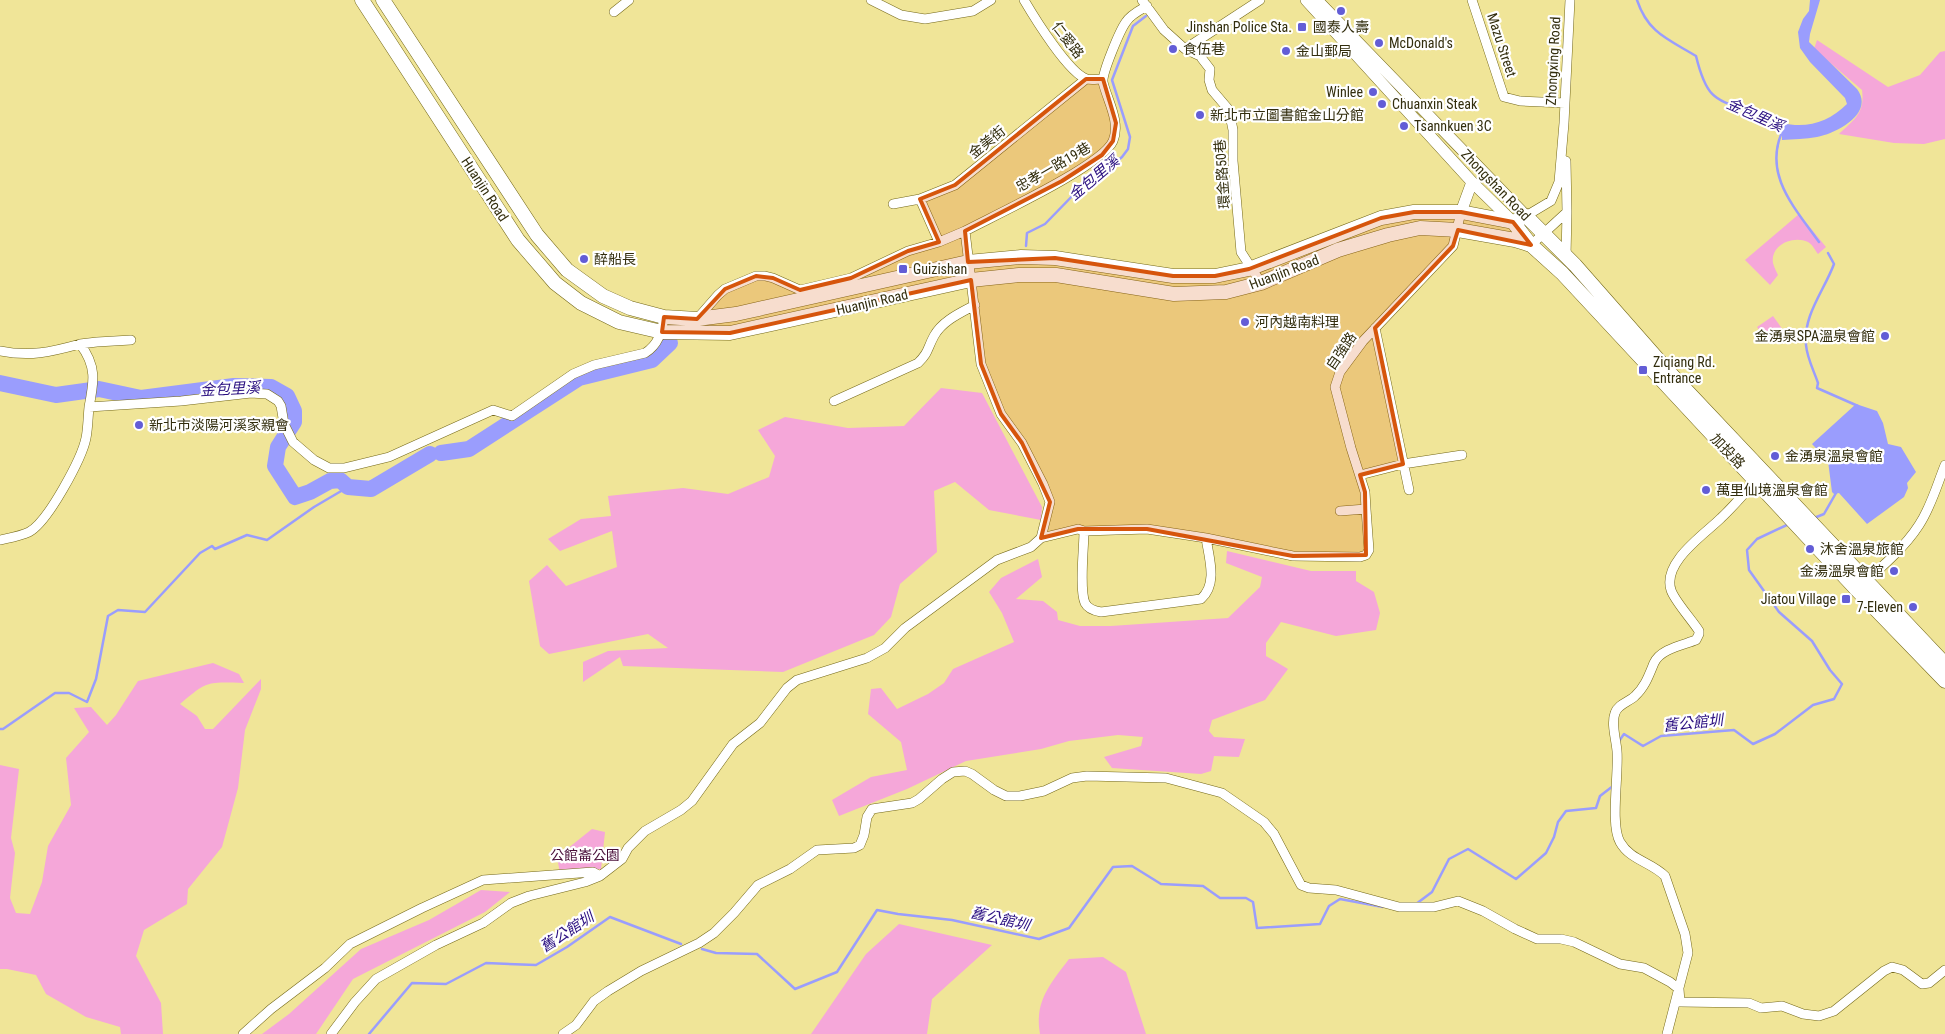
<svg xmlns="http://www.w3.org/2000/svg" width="1945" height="1034" font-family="'Roboto Condensed','Noto Sans TC',sans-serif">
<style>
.green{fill:#f5a7d9}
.water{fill:#9a9dfd}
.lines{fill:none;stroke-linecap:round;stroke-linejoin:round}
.stream{stroke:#9a9dfd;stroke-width:2.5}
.river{stroke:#9a9dfd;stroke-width:16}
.minor-casing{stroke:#746818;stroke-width:10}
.tertiary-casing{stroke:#746818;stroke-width:12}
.primary-casing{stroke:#746818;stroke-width:15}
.minor{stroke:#fff;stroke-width:9}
.tertiary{stroke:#fff;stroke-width:11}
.primary{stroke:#fff;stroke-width:14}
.marked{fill:#d6550c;fill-opacity:0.2;stroke:#d6550c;stroke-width:4;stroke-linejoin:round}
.poi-dot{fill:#635dd6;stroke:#fff;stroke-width:2}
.labels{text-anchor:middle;stroke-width:4.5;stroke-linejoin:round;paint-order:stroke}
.poi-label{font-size:14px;fill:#322d0d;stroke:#fff;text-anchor:start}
.street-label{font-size:14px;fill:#322d0d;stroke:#fff}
.park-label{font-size:14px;fill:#480e38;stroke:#fff}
.water-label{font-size:15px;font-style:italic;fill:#2a0f80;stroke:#fff}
</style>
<rect width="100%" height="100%" fill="#f0e598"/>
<path class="green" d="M1817 40 1888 87 1920 75 1940 52 1945 51V139L1924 144 1894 143 1839 134C1855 119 1865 113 1862 90L1814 49Z
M1799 214 1826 247 1818 254C1815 250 1812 244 1808 242 1793 235 1770 245 1773 263 1774 267 1776 271 1778 275L1770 285 1745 260Z
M1773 316 1783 330 1768 341 1757 327Z
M941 388 982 393 1042 507 1041 520 989 510 955 482 934 491 937 552 900 584 891 617 874 635 783 672 623 666 620 657 583 682V662L608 651 668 648 648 634 549 654 540 646 529 581 547 565 566 586 617 567 612 531 560 551 548 539 581 519 611 516 608 496 683 488 728 494 769 477 775 456 758 430 785 417 848 428 904 426Z
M1227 551 1311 571H1356V581L1374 592 1380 613 1376 630 1336 636 1281 622 1266 643V656L1288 669 1265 700 1212 720 1209 731 1214 737 1245 739 1239 757 1214 756 1211 771 1201 774 1112 768 1104 757 1141 746 1143 737 1118 735 1069 741 1041 749 966 761 907 789 839 816 832 800 871 777 907 770 901 742 868 714 871 689 881 688 897 709 928 694 944 683 953 669 1014 642 1002 613 989 592 1001 578 1038 559 1042 577 1016 599 1043 601 1057 612 1058 620 1080 626H1111L1228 618 1260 587 1262 577 1226 563Z
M213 663 239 674 244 683C208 682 208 680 180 704L197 716 205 729H213L261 679V689L245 730 238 788 222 847 188 889 187 904 144 930 136 956 161 1003 163 1034H121L120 1027 86 1017 46 994 36 975 7 969H0V765L19 769 11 838 15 853 10 898 16 913 30 914 42 882 48 846 71 805 66 758 89 732 74 708 91 707 107 725 116 715 138 681Z
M592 829 605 832 601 869 560 873 557 857Z
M481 890 510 892 485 912 353 979 316 1034H262L289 1014 361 949 429 920Z
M899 924 992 945 932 999 927 1034H811L866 954Z
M1103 957 1126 972 1146 1034H1040C1034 1001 1051 983 1069 959Z"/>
<path class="water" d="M1810 0H1820L1810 34 1809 42 1857 89C1875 113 1837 133 1817 137 1806 139 1793 139 1782 140V123C1807 129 1829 122 1847 104L1845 98 1810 62 1800 48 1798 32 1803 19 1809 11Z
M1856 404 1877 411 1883 423 1888 444 1901 447 1916 472 1907 483 1908 488 1904 497 1867 524 1839 493 1834 494 1832 492 1828 461 1812 444Z"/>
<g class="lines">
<path class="stream" d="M1637 0C1648 33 1668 39 1696 56 1707 101 1715 99 1756 114 1765 118 1774 125 1783 130 1762 174 1795 208 1819 242
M1026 246 1027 233 1045 224 1080 188 1105 171 1122 157 1128 149 1130 137 1112 80 1133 26 1146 16
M1828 253 1834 264C1824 291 1803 315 1806 345 1807 358 1814 371 1818 383L1817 388 1858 406
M1814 518 1824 514 1836 493
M0 729H3L55 693H69L87 702 96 679 108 616 118 610 145 612 200 553 212 546 215 549 247 535 267 540 314 507 348 487
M1619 741 1624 734 1643 746 1661 736 1734 730 1753 744 1775 734 1813 705 1834 699 1842 684 1830 670 1812 641 1779 612 1749 570 1747 550 1757 539 1789 524
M1416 904 1432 892 1449 859 1468 849 1516 879 1546 853 1554 837 1558 822 1566 811 1596 808 1600 796 1613 786
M702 949 716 953 757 954 795 989 837 972 877 910 898 914 952 920 1039 939 1069 928 1113 867 1132 866 1161 884 1203 886 1220 898H1246L1253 902 1257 928 1320 924 1329 906 1340 899 1383 907
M369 1034 412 983 446 984 486 963 536 965 567 947 610 917 681 944"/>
<path class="river" d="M0 383 56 395 99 389 141 398 234 386 271 387 287 396 294 411V422L278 447 275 466 295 497 310 492 330 481 340 480 348 487 371 489 430 454
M441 453 469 449 579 378 652 360 670 343"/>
<defs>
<path id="minor" d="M871 0 901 15 925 19 973 11 991 0
M1024 0C1034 17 1069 74 1087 79 1091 80 1098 79 1103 79
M1142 0 1164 30 1185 49 1260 0
M1472 0 1504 97 1520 101 1565 103
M614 12 629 0
M1185 49 1200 56 1210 69 1209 80 1212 90 1229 110 1233 130V161L1241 252 1261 283
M920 199 939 242
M893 204 920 199 955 185 1086 79
M1526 216 1551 201 1559 182 1564 123 1570 0
M1531 245 1567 212 1566 161
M1566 257 1567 212
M697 319 718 295 725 289 756 276H765L773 278 800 290 851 278 908 251 939 242 965 231
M1375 328 1409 490
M80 344 97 342 131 340
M0 351C30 357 51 352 80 344 97 366 94 382 89 407L181 401 251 393 267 394 278 401 281 406 284 424 293 442 314 460 329 468H344L389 457 493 410 512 416 573 374 594 365 645 353C658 345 662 332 664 317
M834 401 918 363C929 352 927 349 934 336 942 321 960 313 975 305
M1360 475 1403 464 1462 455
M1340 511 1366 509 1365 492 1351 448 1335 387 1340 372 1363 341 1453 246 1461 212
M1041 538 1078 529 1084 531C1084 548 1079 589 1085 603 1088 609 1095 611 1101 612L1201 599C1218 584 1209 558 1206 538L1147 529 1084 531
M1206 538 1293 556 1360 557 1366 555 1369 550 1366 509
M0 540C9 538 21 536 29 532 48 522 82 458 86 438 88 428 88 417 89 407
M1862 584C1882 567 1905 547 1919 525 1931 507 1937 485 1945 465
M243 1034 271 1009 325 968 350 944 422 908 483 880 593 872 600 876
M331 1034 355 1002 376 979 436 945 483 923 511 903 529 896 585 882 600 876 622 859 628 848 645 831 681 810 692 801 733 744 760 723 787 688 797 680 867 658 885 648 905 628 997 560 1031 547 1041 538 1050 502 1043 484 1022 443 1001 414 981 364 965 231C993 216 1102 166 1113 141 1121 122 1107 100 1103 82 1102 73 1120 30 1126 22 1130 15 1140 10 1147 6
M563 1034 576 1025 594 1001 608 991 641 971 699 943 714 933 734 913 758 885 790 869 817 850 854 848 860 845 864 835 867 817 872 809 912 803 919 799 942 779 953 772 965 771 972 774 994 790 1006 796H1020L1044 791 1072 778 1087 776 1166 778 1222 793 1264 822 1274 834 1301 885 1309 888 1336 890 1399 907H1434L1458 901 1483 911 1515 929 1537 939H1561L1574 942 1620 964 1644 968 1670 982 1679 989 1680 1002 1749 1003 1761 1008 1782 1006 1803 1014 1819 1016 1834 1011 1884 971 1892 967 1903 970 1922 984 1929 983 1945 970
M1667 1034 1688 953 1685 934 1665 876C1651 862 1630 860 1620 842 1610 825 1619 773 1617 751 1616 739 1611 724 1615 713 1618 704 1629 702 1635 696 1645 687 1649 675 1654 663 1660 649 1683 645 1696 640L1699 634V631C1692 620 1674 600 1671 590 1662 562 1705 534 1721 518 1734 506 1745 492 1758 479"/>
<path id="tertiary" d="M1306 0 1472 182 1513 222
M1317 0 1526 216
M1461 212 1472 182"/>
<path id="primary" d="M362 0 518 240 555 283 581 303 619 322 662 332 730 333 971 280 1019 275H1056L1174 294 1226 292 1261 283 1338 250 1388 235 1420 228 1458 230 1515 240 1531 245
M383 0 537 235 567 270 603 296 630 308 664 317 697 319 736 314 968 262 1021 257 1055 258 1173 276H1215L1249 269 1381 218 1414 212H1461L1513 222 1526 216 1575 265 1670 373 1945 664
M1513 222 1531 245 1562 273 1856 589 1945 681"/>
</defs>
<use href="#minor" class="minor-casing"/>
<use href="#tertiary" class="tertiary-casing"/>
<use href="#primary" class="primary-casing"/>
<use href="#minor" class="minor"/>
<use href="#tertiary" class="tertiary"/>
<use href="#primary" class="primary"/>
</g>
<path class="marked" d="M1086 79H1103L1116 123 1113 141 1102 155 1062 181 965 231 968 262 1055 258 1173 276H1215L1249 269 1381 218 1414 212H1461L1513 222 1531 245 1458 230 1453 246 1375 328 1403 464 1360 475 1365 492 1366 555 1293 556 1147 529H1078L1041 538 1050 502 1022 443 1001 414 981 364 971 280 730 333 662 332 664 317 697 319 725 289 756 276 773 278 800 290 851 278 908 251 939 242 920 199 955 185Z"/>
<g class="poi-dot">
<circle cx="1341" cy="11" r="5"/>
<rect x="1297" y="22" width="10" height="10" rx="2.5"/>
<circle cx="1379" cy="43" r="5"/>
<circle cx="1173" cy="49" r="5"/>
<circle cx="1286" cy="51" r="5"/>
<circle cx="1373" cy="92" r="5"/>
<circle cx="1382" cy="104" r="5"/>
<circle cx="1200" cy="115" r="5"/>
<circle cx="1404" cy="126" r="5"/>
<circle cx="584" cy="259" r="5"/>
<rect x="898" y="264" width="10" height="10" rx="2.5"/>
<circle cx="1245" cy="322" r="5"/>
<circle cx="1885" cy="336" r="5"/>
<rect x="1638" y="365" width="10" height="10" rx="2.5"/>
<circle cx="139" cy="425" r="5"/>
<circle cx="1775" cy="456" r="5"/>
<circle cx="1706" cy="490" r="5"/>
<circle cx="1810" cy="549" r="5"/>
<circle cx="1894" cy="571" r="5"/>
<rect x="1841" y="594" width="10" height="10" rx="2.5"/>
<circle cx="1913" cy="607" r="5"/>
</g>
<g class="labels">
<g class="poi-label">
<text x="1292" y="32" text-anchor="end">Jinshan Police Sta.</text>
<text x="1341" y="32" text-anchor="middle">國泰人壽</text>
<text x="1389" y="48">McDonald's</text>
<text x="1183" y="54">食伍巷</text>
<text x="1296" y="56">金山郵局</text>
<text x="1363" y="97" text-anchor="end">Winlee</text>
<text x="1392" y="109">Chuanxin Steak</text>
<text x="1210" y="120">新北市立圖書館金山分館</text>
<text x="1414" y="131">Tsannkuen 3C</text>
<text x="594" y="264">醉船長</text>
<text x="913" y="274">Guizishan</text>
<text x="1255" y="327">河內越南料理</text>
<text x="1875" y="341" text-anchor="end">金湧泉SPA溫泉會館</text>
<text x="1653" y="367">Ziqiang Rd.<tspan x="1653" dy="16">Entrance</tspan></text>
<text x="149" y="430">新北市淡陽河溪家親會</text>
<text x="1785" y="461">金湧泉溫泉會館</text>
<text x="1716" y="495">萬里仙境溫泉會館</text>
<text x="1820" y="554">沐舍溫泉旅館</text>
<text x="1884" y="576" text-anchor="end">金湯溫泉會館</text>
<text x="1836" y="604" text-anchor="end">Jiatou Village</text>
<text x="1903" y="612" text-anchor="end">7-Eleven</text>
</g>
<g class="street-label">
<text transform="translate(1068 40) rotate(52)" y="5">仁愛路</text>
<text transform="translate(1502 45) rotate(72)" y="5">Mazu Street</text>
<text transform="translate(1553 61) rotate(-87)" y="5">Zhongxing Road</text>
<text transform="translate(987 142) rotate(-39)" y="5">金美街</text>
<text transform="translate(1053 167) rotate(-30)" y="5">忠孝一路19巷</text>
<text transform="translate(1222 174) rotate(-94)" y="5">環金路50巷</text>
<text transform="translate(1496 185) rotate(46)" y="5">Zhongshan Road</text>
<text transform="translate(485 189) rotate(57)" y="5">Huanjin Road</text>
<text transform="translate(1284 272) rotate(-21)" y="5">Huanjin Road</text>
<text transform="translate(872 302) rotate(-13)" y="5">Huanjin Road</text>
<text transform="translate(1341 351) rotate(-56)" y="5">自強路</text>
<text transform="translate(1728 451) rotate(46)" y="5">加投路</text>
</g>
<g class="park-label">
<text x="585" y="860">公館崙公園</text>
</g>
<g class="water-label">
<text transform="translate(1755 115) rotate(24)" y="5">金包里溪</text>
<text transform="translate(1094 178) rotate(-40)" y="5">金包里溪</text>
<text transform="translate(230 389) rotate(-3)" y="5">金包里溪</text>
<text transform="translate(1693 723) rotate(-6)" y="5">舊公館圳</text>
<text transform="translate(1000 919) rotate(13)" y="5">舊公館圳</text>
<text transform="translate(567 932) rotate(-33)" y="5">舊公館圳</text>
</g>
</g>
</svg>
